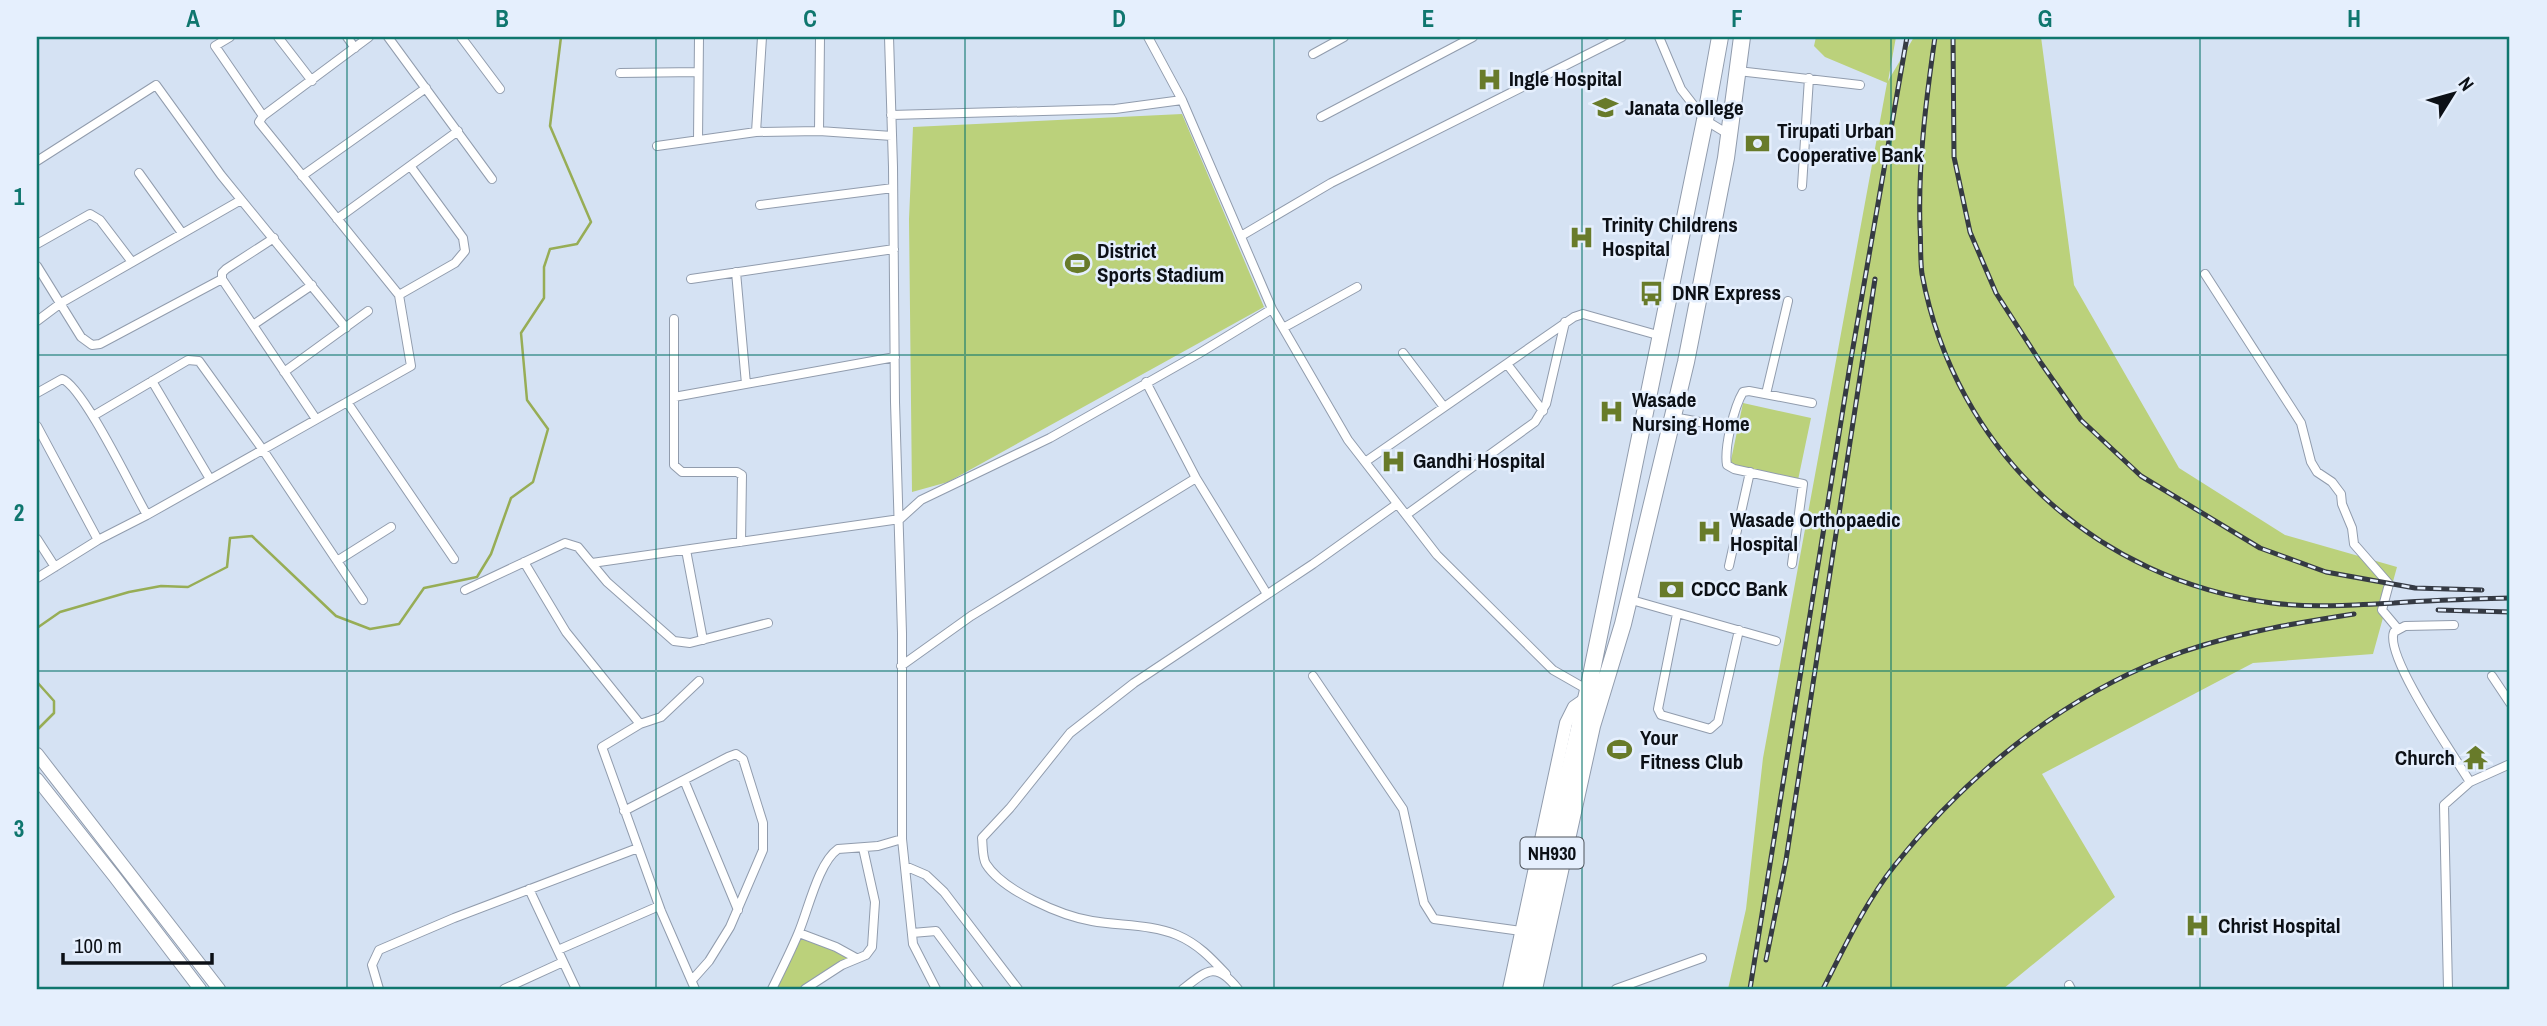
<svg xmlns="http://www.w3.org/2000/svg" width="2547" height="1026" font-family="'Archivo Narrow',sans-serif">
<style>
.green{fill:#bbd17b}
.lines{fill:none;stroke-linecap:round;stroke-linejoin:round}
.stream{stroke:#97ad55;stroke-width:2.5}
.street-casing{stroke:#919cad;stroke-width:10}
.secondary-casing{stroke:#919cad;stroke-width:14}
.primary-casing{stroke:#919cad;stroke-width:14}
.highway-casing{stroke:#919cad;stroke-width:18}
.street{stroke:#fff;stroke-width:8}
.secondary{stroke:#fff;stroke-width:12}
.primary{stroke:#fff;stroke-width:12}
.highway{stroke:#fff;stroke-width:16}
.rail-casing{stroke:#353a43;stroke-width:5}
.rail{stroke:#e5effd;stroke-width:2.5;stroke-dasharray:8;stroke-linecap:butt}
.grid{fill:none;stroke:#0f766e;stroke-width:2;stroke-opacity:0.55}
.labels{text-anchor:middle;stroke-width:5;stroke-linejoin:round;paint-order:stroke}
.shield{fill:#e5effd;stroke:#4d535b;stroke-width:2}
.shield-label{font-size:19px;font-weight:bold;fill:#0c1016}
.poi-label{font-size:21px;font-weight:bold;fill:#0c1016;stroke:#e5effd;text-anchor:start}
.neatline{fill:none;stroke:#0f766e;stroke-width:2.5}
.grid-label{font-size:23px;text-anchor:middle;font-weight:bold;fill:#0f766e}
</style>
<rect width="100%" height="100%" fill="#d5e2f3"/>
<path class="green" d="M1816 37H1896L1888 81 1914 37H2041L2074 285 2179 468 2285 535 2397 567 2373 654 2253 663 2042 774 2115 897 2003 989H1728L1746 909 1763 758 1887 83 1825 57 1814 46Z
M1182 114 1264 307 948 482 912 492 909 219 913 127Z
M1743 403 1811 418 1798 480 1730 465Z
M800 936 840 949 848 959 799 989H775Z"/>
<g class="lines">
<path class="stream" d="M37 628 60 612 129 592 161 586 188 587 227 567 230 538 252 536 336 616 370 629 399 624 424 588 477 577 491 554 511 498 533 482 548 429 527 400 521 333 544 298V267L550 249 577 244 591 222 550 126 561 37
M37 682 54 701V713L37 730"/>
<defs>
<path id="street" d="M230 37 215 46 263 116
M278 37 312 81
M347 37 355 48
M388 37 492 179
M461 37 500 89
M889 37 893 167 895 402 902 633V839L913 944 936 989
M1148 37 1182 100
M1659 37 1681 89 1705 120 1728 134
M1313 54 1344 37
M1738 71 1860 85
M620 73 698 72
M891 115 1115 109 1182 100 1272 309 1348 440 1437 555 1553 670 1588 690
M1321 117 1473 37
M819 131 820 37
M756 132 762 37
M698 140 699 37
M657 146 756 132 819 131 892 136
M37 161 156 85 221 175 346 328
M139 173 182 233
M302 176 426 88
M1802 186 1809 78
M760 205 893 188
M337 219 458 131
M1241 236 1331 183 1622 37
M274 238 226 269 222 273V279L316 419
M37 244 90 214 100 220 132 262
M37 266 81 337 92 345 100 344 222 279
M736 272 746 384
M2205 274 2301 423 2311 462 2317 472 2332 482 2341 494 2342 504 2352 528 2354 544 2389 584 2382 610 2398 629
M691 279 894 249
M399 295 455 263 465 251 463 238 411 167
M674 319V465L682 472H737L742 475 741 542
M37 321 61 303 241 200
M253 325 312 285
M1283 328 1357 287
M1403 353 1444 407
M1507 364 1543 411
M284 372 368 311
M152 381 210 479
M1146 382 1196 478 1267 594
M37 393 62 379C83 386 133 491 147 515
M1766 394 1788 301
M674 397 895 357
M347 402 454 559
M93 416 188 360 199 361 263 450 363 600
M1673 417 1732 428
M37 426 98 540
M1365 462 1574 317 1583 314 1661 336
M1406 515 1535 422 1546 404 1565 322
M37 539 55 567
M686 550 703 640
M337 561 391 527
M524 562 566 632 640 724
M592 563 900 519 921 500 1050 438 1198 354 1272 309
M1792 564 1803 484 1734 469 1727 465C1724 448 1734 407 1743 392L1749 391 1812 403
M1729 566 1750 472
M37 578 98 540 147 515 411 366 399 295 259 122 263 116 369 37
M465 590 565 543 578 547 607 582 674 641 690 643 768 623
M1628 599 1776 641
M1677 614 1658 709 1661 715 1710 729 1718 722 1739 630
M2454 625 2405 626 2394 632C2384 656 2455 757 2470 782
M901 666 971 616 1196 478
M1313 676 1403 809 1424 903 1434 919 1521 931
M2492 676 2510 703
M684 780 738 910
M624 811 728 757 736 754 743 759 763 823V850L730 927 709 961 693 979
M905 866 926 875 944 892 1018 989
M529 889 576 989
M799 933 836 947 856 958
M912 933 936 931 979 989
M558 950 659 906
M1226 974C1211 958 1198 944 1177 935 1151 924 1120 926 1092 921 1062 916 1003 891 986 864 982 857 983 846 982 838L1010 808 1070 733 1134 683 1313 564 1397 504
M2069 985 2071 989
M379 989 372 965 379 950 454 918 638 848
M504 989 563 962
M695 989 661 911 602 747 640 724 661 717 699 681
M772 989C781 971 790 953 798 934 808 911 818 863 838 849L878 846 902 839
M805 989 842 965 866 955 872 947 875 902 863 848
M1183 989C1207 970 1216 961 1238 989
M1616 989 1702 958
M2448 989 2444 805 2470 782 2510 764"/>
<path id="secondary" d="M37 754 219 989
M37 779 114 876 200 989"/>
<path id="primary" d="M1509 989 1566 723 1574 707 1587 698"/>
<path id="highway" d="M1519 989 1588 690 1705 120 1720 37
M1534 989 1592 726 1623 624 1686 362 1726 158 1742 37"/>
</defs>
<use href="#street" class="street-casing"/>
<use href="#secondary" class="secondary-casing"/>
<use href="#primary" class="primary-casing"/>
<use href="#highway" class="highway-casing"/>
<use href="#street" class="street"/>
<use href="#secondary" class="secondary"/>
<use href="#primary" class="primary"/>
<use href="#highway" class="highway"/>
<defs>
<path id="rail" d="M1935 37C1926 100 1918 163 1920 227 1921 242 1920 259 1922 274 1955 451 2095 580 2272 603 2313 608 2353 605 2394 603 2432 600 2471 599 2510 598
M1953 37 1954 157 1970 232 1996 293 2041 363 2081 420 2141 476 2260 548 2326 572 2415 588 2482 590
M2438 610 2510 612
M1766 960 1786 860 1875 279
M1750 989 1851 359 1907 37
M1823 989C1844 948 1866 901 1895 865 1965 777 2057 701 2163 659 2224 635 2289 624 2354 614"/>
</defs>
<use href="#rail" class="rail-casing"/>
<use href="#rail" class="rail"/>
</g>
<path class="grid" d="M347 37V989M656 37V989M965 37V989M1274 37V989M1582 37V989M1891 37V989M2200 37V989M37 355H2510M37 671H2510"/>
<defs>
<symbol id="hospital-bare" viewBox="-9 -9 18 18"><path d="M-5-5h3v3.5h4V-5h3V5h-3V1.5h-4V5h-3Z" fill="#687b2a" stroke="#e5effd" stroke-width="2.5" paint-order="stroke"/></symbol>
<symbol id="school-bare" viewBox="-9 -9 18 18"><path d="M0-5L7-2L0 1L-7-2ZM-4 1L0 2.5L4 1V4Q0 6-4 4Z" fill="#687b2a" stroke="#e5effd" stroke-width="2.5" paint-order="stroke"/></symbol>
<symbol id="bank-bare" viewBox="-9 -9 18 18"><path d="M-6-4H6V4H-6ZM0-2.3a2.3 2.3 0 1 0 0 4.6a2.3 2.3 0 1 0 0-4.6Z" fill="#687b2a" stroke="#e5effd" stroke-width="2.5" paint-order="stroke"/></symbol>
<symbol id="stadium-bare" viewBox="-9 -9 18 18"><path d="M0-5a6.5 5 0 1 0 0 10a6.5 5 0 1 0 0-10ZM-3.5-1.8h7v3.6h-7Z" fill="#687b2a" stroke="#e5effd" stroke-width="2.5" paint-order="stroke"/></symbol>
<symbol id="bus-bare" viewBox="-9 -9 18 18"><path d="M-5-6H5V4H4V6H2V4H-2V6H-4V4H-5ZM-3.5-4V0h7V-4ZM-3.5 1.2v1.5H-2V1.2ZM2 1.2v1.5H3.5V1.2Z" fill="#687b2a" stroke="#e5effd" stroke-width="2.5" paint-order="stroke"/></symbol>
<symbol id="temple-bare" viewBox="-9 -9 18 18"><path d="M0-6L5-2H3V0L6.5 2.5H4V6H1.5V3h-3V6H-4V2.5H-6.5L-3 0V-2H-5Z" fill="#687b2a" stroke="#e5effd" stroke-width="2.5" paint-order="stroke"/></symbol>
</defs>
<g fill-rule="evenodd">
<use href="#hospital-bare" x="1472" y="62" width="35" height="35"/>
<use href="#school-bare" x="1588" y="90" width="35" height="35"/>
<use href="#bank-bare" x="1740" y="126" width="35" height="35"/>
<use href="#hospital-bare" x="1564" y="220" width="35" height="35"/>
<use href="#stadium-bare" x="1060" y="246" width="35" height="35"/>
<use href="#bus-bare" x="1634" y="276" width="35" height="35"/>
<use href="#hospital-bare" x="1594" y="394" width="35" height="35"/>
<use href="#hospital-bare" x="1376" y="444" width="35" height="35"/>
<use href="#hospital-bare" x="1692" y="514" width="35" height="35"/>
<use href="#bank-bare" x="1654" y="572" width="35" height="35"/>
<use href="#stadium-bare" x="1602" y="732" width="35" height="35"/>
<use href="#temple-bare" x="2458" y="740" width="35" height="35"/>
<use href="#hospital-bare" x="2180" y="908" width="35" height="35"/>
</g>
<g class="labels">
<rect class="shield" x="1520.5" y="837.5" width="63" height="31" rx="5"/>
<g class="shield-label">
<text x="1552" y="860">NH930</text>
</g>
<g class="poi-label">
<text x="1509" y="86">Ingle Hospital</text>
<text x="1625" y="115">Janata college</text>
<text x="1777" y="138">Tirupati Urban<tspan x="1777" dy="24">Cooperative Bank</tspan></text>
<text x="1602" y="232">Trinity Childrens<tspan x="1602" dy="24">Hospital</tspan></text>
<text x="1097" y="258">District<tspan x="1097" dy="24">Sports Stadium</tspan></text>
<text x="1672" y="300">DNR Express</text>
<text x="1632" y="407">Wasade<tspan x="1632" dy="24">Nursing Home</tspan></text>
<text x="1413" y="468">Gandhi Hospital</text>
<text x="1730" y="527">Wasade Orthopaedic<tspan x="1730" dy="24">Hospital</tspan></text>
<text x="1691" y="596">CDCC Bank</text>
<text x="1640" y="745">Your<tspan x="1640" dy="24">Fitness Club</tspan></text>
<text x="2455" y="765" text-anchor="end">Church</text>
<text x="2218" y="933">Christ Hospital</text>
</g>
</g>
<rect width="2547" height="1026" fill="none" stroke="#e5effd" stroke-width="77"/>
<g transform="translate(2453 94) rotate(53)" stroke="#e5effd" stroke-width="5" paint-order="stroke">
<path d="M0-5L12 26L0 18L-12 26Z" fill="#0c1016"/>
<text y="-10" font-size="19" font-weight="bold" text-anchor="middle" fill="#0c1016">N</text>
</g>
<path d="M63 953v10h149v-10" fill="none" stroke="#0c1016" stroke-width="3.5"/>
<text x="74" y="953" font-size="21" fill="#0c1016" stroke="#e5effd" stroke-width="5" paint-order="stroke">100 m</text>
<rect x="38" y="38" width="2470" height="950" class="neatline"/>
<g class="grid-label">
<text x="193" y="27">A</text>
<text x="502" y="27">B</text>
<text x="810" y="27">C</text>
<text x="1119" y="27">D</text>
<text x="1428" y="27">E</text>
<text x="1737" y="27">F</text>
<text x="2045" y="27">G</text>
<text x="2354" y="27">H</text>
<text x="19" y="205">1</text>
<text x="19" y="521">2</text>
<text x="19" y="837">3</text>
</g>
</svg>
